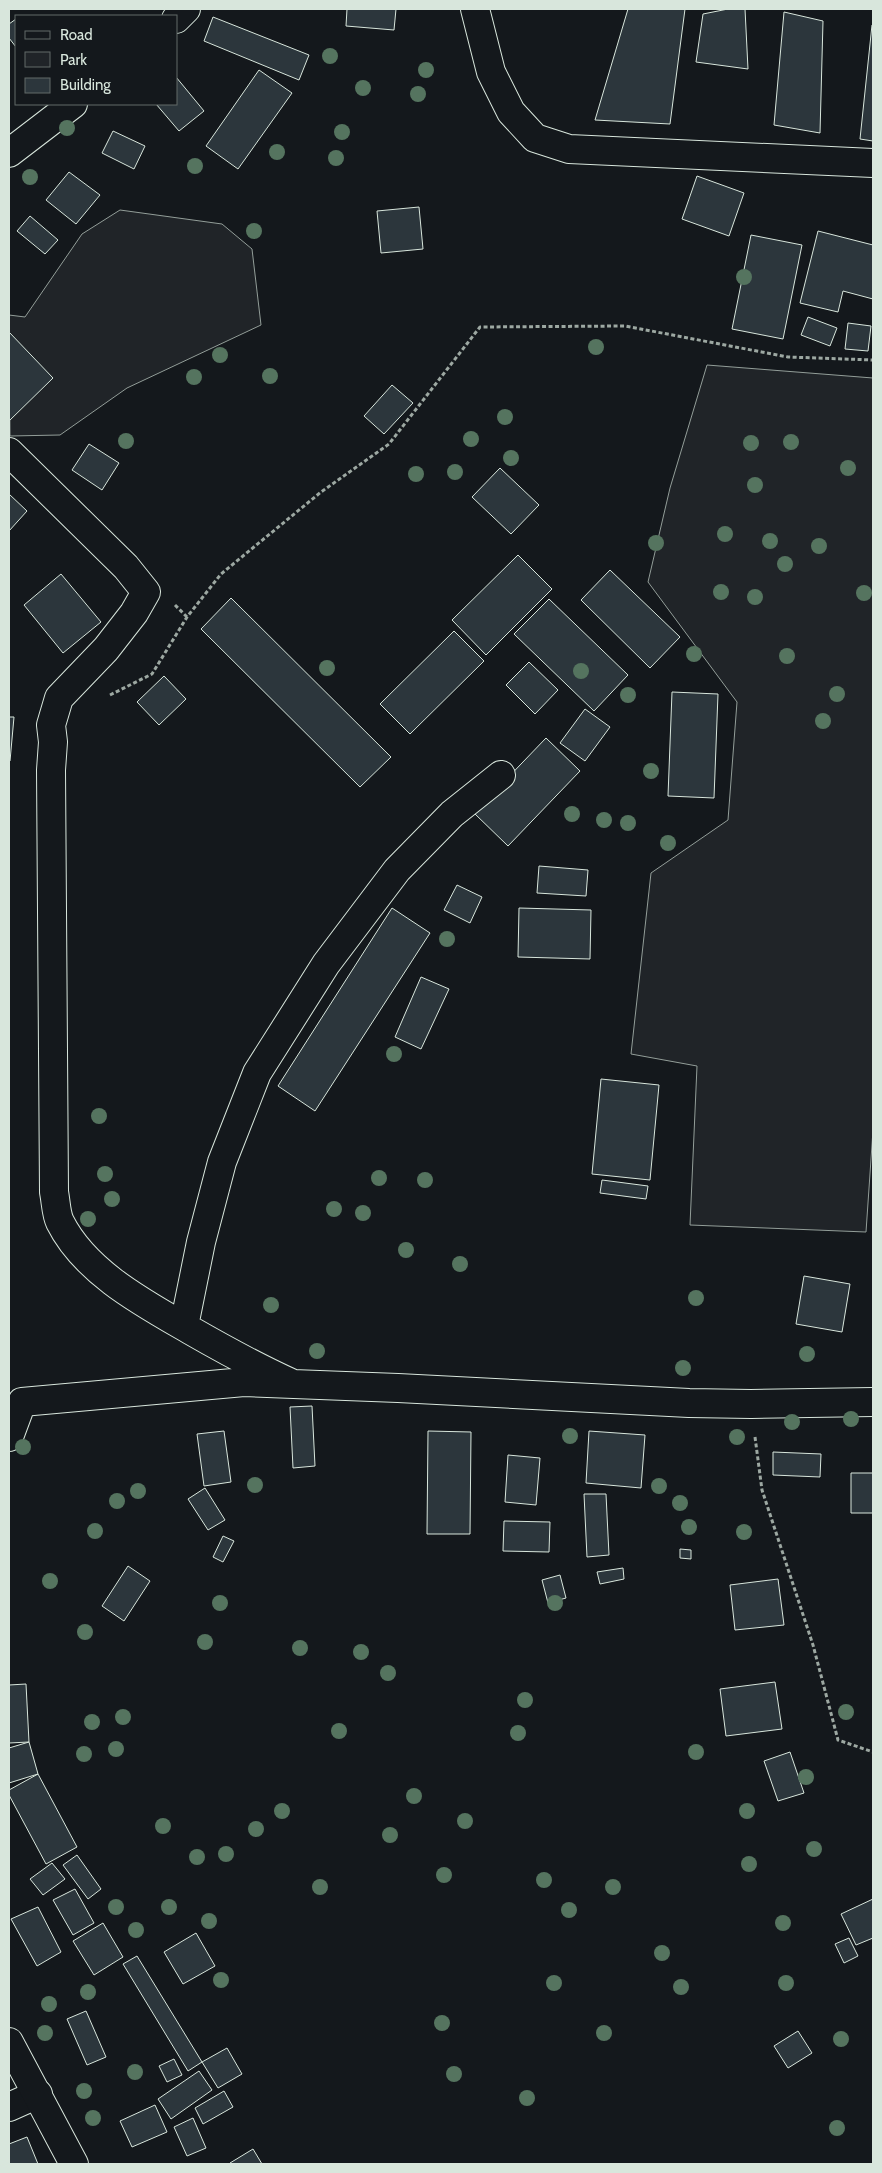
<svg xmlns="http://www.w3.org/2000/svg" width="882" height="2173" font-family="Cabin,sans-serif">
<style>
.green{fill:#202428;stroke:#939e99}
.building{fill:#2c363c;stroke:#d8e6dc}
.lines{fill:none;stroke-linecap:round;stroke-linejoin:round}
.minor-casing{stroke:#d8e6dc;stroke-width:30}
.major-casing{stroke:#d8e6dc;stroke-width:30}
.path{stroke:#9da8a2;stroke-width:3;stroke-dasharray:4 2.5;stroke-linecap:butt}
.minor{stroke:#14181c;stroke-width:28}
.major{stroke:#14181c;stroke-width:28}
.tree{fill:#55745f}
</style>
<rect width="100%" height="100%" fill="#14181c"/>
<path class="green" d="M120 210 222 224 252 249 261 325 127 388 60 435 10 436 9 315 25 317 82 234Z
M707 365 873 378V1130L866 1232 690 1225 697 1066 631 1054 651 873 728 820 737 702 648 582 670 488Z"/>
<path class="building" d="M347 9H396L394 30 346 26Z
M628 9H685L670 124 595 120Z
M728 9H745L748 69 696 62 703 14Z
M784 12 823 21 820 133 774 125Z
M213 17 309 55 299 80 204 41Z
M16 19V47L9 38V24Z
M872 25H873V141L860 139Z
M259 70 292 93 238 169 206 146Z
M176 77 204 111 179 131 156 104H176Z
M113 131 145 146 134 169 102 153Z
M69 172 100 195 76 224 46 200Z
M697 176 744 193 729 236 682 219Z
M419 207 423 249 381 253 377 211Z
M30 216 58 240 45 254 17 231Z
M818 231 873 245V299L843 291 838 312 800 303Z
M751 235 802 245 783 339 732 329Z
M808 317 837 328 830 346 801 335Z
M848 323 871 326 868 351 845 349Z
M9 332 53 378 9 421Z
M392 385 413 403 384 434 364 416Z
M89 444 119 463 102 490 72 470Z
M500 468 539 505 511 534 472 497Z
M9 494 27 511 9 531Z
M518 555 552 589 486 655 452 620Z
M610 570 680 637 650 668 581 600Z
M61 574 101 622 63 653 24 605Z
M231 598 391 757 360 787 201 629Z
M549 599 628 675 594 711 514 634Z
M454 631 484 661 410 734 380 704Z
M529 662 558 690 535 714 506 685Z
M164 676 186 699 159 725 137 702Z
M672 692 718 694 714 798 668 796Z
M585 709 610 727 585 761 560 743Z
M9 717H14L10 761H9Z
M546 738 580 771 508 846 474 813Z
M539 866 588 870 586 896 537 893Z
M457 885 482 897 470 923 444 910Z
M392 908 430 933 315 1111 278 1086Z
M519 908 591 910 590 959 518 957Z
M421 977 449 989 421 1049 395 1037Z
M601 1079 659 1085 650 1180 592 1174Z
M602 1180 648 1186 646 1199 600 1193Z
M804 1276 850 1284 842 1332 796 1324Z
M312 1406 315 1466 293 1468 290 1407Z
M224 1431 231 1482 204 1486 197 1434Z
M428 1431 471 1432 470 1534H427Z
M589 1431 645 1435 641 1488 586 1483Z
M773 1452 821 1454 820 1477 773 1475Z
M508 1455 540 1458 536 1505 505 1502Z
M851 1473H873V1513H851Z
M205 1488 225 1520 208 1530 188 1499Z
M584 1494H606L609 1555 587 1557Z
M504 1521 550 1522 549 1552 503 1551Z
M223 1536 234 1541 223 1562 213 1557Z
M680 1549 691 1550V1559L680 1558Z
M128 1566 150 1581 124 1621 102 1606Z
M623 1568 624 1579 600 1584 597 1572Z
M560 1575 566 1598 548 1603 542 1580Z
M778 1579 784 1625 735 1630 730 1585Z
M775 1682 782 1729 726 1736 720 1689Z
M26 1684 29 1742 9 1743V1685Z
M29 1742 38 1774 9 1783V1748Z
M790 1752 804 1793 778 1801 764 1761Z
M38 1774 77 1847 46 1864 9 1795V1790Z
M77 1855 101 1889 88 1899 63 1865Z
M52 1863 65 1879 43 1895 30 1879Z
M75 1889 94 1923 73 1935 53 1900Z
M873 1899V1938L856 1945 841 1914Z
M38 1907 61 1952 37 1966 11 1919Z
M103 1923 123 1957 94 1975 73 1941Z
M196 1933 215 1966 183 1984 164 1952Z
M849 1938 858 1956 844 1963 835 1944Z
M137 1956 202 2062 188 2071 123 1964Z
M86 2011 106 2057 87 2065 67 2019Z
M798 2031 812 2053 788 2068 774 2046Z
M227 2048 242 2074 218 2088 202 2062Z
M174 2059 182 2075 167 2082 159 2066Z
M199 2071 212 2090 171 2119 158 2099Z
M224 2091 233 2107 203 2124 195 2108Z
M155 2105 167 2132 132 2147 120 2121Z
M193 2118 206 2148 187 2156 174 2127Z
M27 2137 38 2164H9V2144Z
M253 2149 262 2164H231L230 2163Z"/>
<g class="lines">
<defs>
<path id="minor" d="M475 9 491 72 511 112 535 138 569 149 873 163
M176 19 186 9
M9 153 73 104
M9 452 126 567 146 592 134 613 106 649 59 698 51 725 53 742 51 770 54 1192C56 1202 56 1214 60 1222 85 1272 143 1303 190 1330 223 1349 256 1367 291 1383
M184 1326 201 1242 222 1162 257 1073 326 964 397 870 452 814 501 775
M9 1437 22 1402 244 1382 398 1388 689 1403 751 1404 873 1402
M9 2107 38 2094"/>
<path id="major" d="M9 2042 74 2164"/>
</defs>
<use href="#minor" class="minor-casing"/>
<use href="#major" class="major-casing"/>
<path class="path" d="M175 605 187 617
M110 695 152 674 187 617 221 574 321 492 389 444 480 327 625 326 788 357 873 360
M755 1437 762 1490 813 1645 838 1740 873 1752"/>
<use href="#minor" class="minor"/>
<use href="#major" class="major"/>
</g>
<g class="tree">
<circle cx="330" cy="56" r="8"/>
<circle cx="426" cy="70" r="8"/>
<circle cx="363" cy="88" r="8"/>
<circle cx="418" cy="94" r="8"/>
<circle cx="67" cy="128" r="8"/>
<circle cx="342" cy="132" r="8"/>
<circle cx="277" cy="152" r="8"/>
<circle cx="336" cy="158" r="8"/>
<circle cx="195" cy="166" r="8"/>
<circle cx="30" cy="177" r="8"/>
<circle cx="254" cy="231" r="8"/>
<circle cx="744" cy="277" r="8"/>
<circle cx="596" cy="347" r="8"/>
<circle cx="220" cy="355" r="8"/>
<circle cx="270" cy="376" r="8"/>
<circle cx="194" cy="377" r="8"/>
<circle cx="505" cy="417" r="8"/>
<circle cx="471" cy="439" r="8"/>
<circle cx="126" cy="441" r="8"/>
<circle cx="791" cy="442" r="8"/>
<circle cx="751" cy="443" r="8"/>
<circle cx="511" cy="458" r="8"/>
<circle cx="848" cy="468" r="8"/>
<circle cx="455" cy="472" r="8"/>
<circle cx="416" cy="474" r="8"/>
<circle cx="755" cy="485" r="8"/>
<circle cx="725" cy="534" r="8"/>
<circle cx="770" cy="541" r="8"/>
<circle cx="656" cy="543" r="8"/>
<circle cx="819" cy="546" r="8"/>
<circle cx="785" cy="564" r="8"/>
<circle cx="721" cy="592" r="8"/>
<circle cx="864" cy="593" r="8"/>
<circle cx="755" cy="597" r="8"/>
<circle cx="694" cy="654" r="8"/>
<circle cx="787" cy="656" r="8"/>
<circle cx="327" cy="668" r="8"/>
<circle cx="581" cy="671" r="8"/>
<circle cx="837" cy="694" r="8"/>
<circle cx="628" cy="695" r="8"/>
<circle cx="823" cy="721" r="8"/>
<circle cx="651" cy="771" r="8"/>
<circle cx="572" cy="814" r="8"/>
<circle cx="604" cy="820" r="8"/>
<circle cx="628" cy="823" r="8"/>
<circle cx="668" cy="843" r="8"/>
<circle cx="447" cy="939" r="8"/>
<circle cx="394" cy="1054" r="8"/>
<circle cx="99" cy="1116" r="8"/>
<circle cx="105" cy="1174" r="8"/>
<circle cx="379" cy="1178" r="8"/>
<circle cx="425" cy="1180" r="8"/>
<circle cx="112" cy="1199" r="8"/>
<circle cx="334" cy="1209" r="8"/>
<circle cx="363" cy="1213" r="8"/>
<circle cx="88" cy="1219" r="8"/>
<circle cx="406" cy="1250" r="8"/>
<circle cx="460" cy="1264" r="8"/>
<circle cx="696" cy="1298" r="8"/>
<circle cx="271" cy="1305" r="8"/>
<circle cx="317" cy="1351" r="8"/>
<circle cx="807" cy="1354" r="8"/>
<circle cx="683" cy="1368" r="8"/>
<circle cx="851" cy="1419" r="8"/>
<circle cx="792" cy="1422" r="8"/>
<circle cx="570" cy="1436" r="8"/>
<circle cx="737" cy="1437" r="8"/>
<circle cx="23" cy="1447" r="8"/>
<circle cx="255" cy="1485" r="8"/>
<circle cx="659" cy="1486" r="8"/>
<circle cx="138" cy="1491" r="8"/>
<circle cx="117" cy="1501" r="8"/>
<circle cx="680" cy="1503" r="8"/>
<circle cx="689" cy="1527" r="8"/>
<circle cx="95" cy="1531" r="8"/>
<circle cx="744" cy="1532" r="8"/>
<circle cx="50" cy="1581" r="8"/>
<circle cx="220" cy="1603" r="8"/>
<circle cx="555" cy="1603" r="8"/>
<circle cx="85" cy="1632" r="8"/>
<circle cx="205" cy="1642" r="8"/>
<circle cx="300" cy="1648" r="8"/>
<circle cx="361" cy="1652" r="8"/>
<circle cx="388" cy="1673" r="8"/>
<circle cx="525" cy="1700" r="8"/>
<circle cx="846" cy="1712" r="8"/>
<circle cx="123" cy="1717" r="8"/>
<circle cx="92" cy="1722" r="8"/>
<circle cx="339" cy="1731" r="8"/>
<circle cx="518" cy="1733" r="8"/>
<circle cx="116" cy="1749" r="8"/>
<circle cx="696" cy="1752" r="8"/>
<circle cx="84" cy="1754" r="8"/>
<circle cx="806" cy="1777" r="8"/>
<circle cx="414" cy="1796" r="8"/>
<circle cx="282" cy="1811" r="8"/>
<circle cx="747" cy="1811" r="8"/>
<circle cx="465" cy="1821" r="8"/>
<circle cx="163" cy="1826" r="8"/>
<circle cx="256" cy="1829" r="8"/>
<circle cx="390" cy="1835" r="8"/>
<circle cx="814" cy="1849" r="8"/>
<circle cx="226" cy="1854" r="8"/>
<circle cx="197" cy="1857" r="8"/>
<circle cx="749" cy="1864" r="8"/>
<circle cx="444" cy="1875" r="8"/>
<circle cx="544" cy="1880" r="8"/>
<circle cx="320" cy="1887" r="8"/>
<circle cx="613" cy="1887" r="8"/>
<circle cx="116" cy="1907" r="8"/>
<circle cx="169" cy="1907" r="8"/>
<circle cx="569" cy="1910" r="8"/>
<circle cx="209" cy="1921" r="8"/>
<circle cx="783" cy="1923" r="8"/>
<circle cx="136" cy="1930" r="8"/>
<circle cx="662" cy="1953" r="8"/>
<circle cx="221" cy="1980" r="8"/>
<circle cx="554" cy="1983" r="8"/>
<circle cx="786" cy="1983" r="8"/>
<circle cx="681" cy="1987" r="8"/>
<circle cx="88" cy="1992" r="8"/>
<circle cx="49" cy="2004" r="8"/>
<circle cx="442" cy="2023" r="8"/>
<circle cx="45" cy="2033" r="8"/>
<circle cx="604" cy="2033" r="8"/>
<circle cx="841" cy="2039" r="8"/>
<circle cx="135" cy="2072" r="8"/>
<circle cx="454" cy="2074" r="8"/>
<circle cx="84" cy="2091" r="8"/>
<circle cx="527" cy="2098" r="8"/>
<circle cx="93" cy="2118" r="8"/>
<circle cx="837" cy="2128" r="8"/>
</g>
<rect width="882" height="2173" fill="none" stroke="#d8e6dc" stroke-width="20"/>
<rect x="15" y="15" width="162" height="90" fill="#14181c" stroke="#626a69"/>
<rect x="25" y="31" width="25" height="8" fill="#14181c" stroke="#626a69"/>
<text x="60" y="40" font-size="15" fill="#d8e6dc">Road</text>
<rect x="25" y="52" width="25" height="15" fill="#202428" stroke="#626a69"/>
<text x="60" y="65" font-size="15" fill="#d8e6dc">Park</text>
<rect x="25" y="78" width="25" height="15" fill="#2c363c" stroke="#626a69"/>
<text x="60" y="90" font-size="15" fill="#d8e6dc">Building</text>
</svg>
